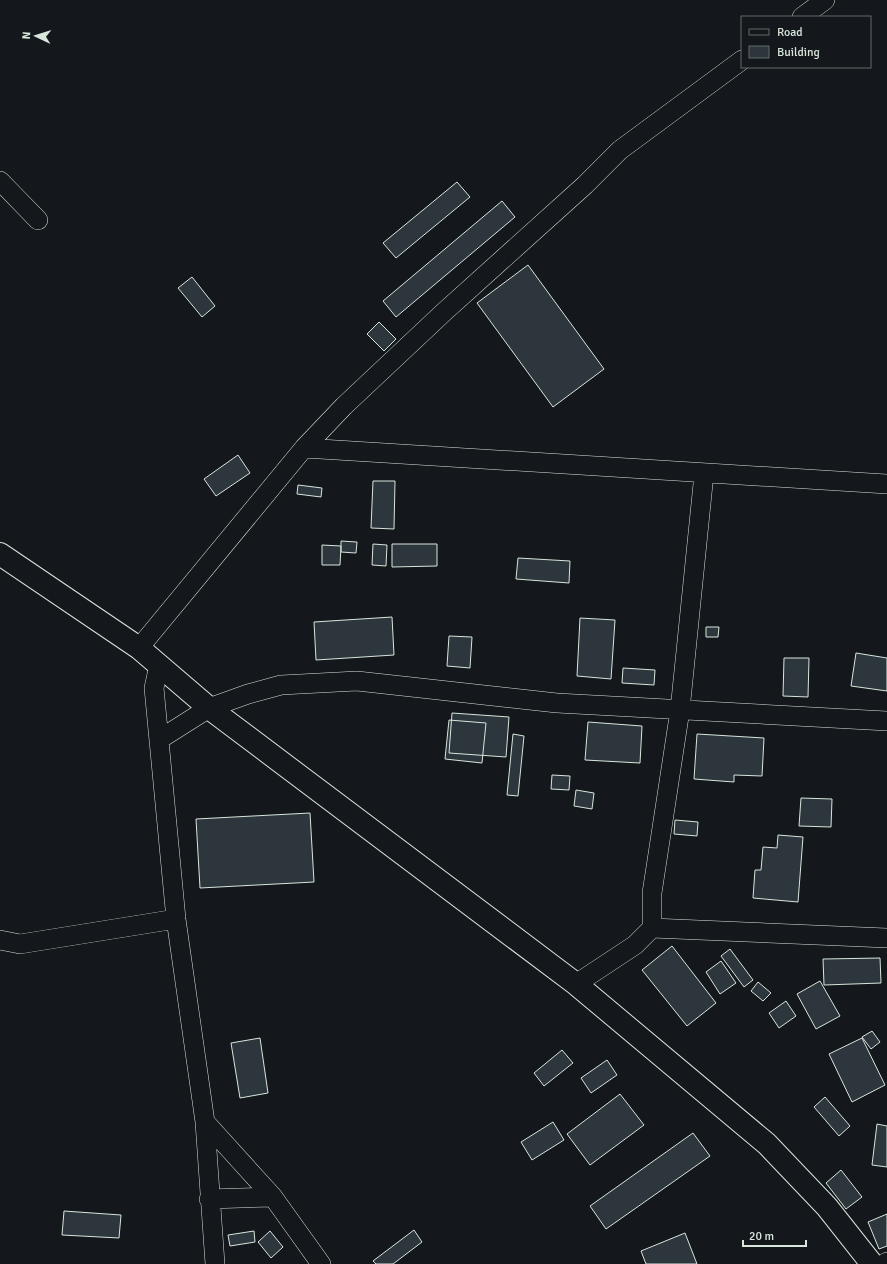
<svg xmlns="http://www.w3.org/2000/svg" width="887" height="1264" font-family="Signika,sans-serif">
<style>
.building{fill:#2c363c;stroke:#d8e6dc}
.lines{fill:none;stroke-linecap:round;stroke-linejoin:round}
.street-casing{stroke:#d8e6dc;stroke-width:20}
.secondary-casing{stroke:#d8e6dc;stroke-width:24}
.street{stroke:#14181c;stroke-width:19}
.secondary{stroke:#14181c;stroke-width:22}
</style>
<rect width="100%" height="100%" fill="#14181c"/>
<path class="building" d="M457 182 470 197 396 258 383 243Z
M502 201 515 217 396 317 383 301Z
M528 265 604 369 553 407 477 303Z
M192 277 215 306 202 317 178 288Z
M379 322 396 339 384 351 367 334Z
M238 455 250 473 216 496 204 479Z
M373 481H395L394 529 371 528Z
M298 485 322 488 321 497 297 494Z
M341 541 357 542 356 553 341 552Z
M373 544 387 545 386 566 372 565Z
M392 544H437V566L392 567Z
M322 545 341 546 340 565H322Z
M518 558 570 561 569 583 516 579Z
M392 617 394 655 316 660 314 622Z
M580 618 615 620 611 679 577 676Z
M706 627H719L718 637H706Z
M449 636 472 637 470 668 447 666Z
M856 653 887 658V691L851 686Z
M784 658H809L808 697 783 696Z
M623 668 655 670 654 685 622 683Z
M452 713 509 717 506 757 449 753Z
M449 720 486 723 482 763 445 759Z
M588 722 642 726 640 763 585 760Z
M513 734 524 736 518 796 507 795Z
M697 734 764 738 762 776 734 775V782L694 779Z
M552 775 570 776 569 790 551 789Z
M576 790 594 793 592 809 574 806Z
M801 798 832 799 831 827 799 826Z
M310 813 314 882 200 888 196 819Z
M675 820 698 822 697 836 674 834Z
M778 835 803 837 798 902 753 898 755 870H761L763 847 777 848Z
M672 946 716 1003 687 1026 642 970Z
M730 949 753 980 744 987 721 956Z
M880 958 881 983 824 985 823 959Z
M721 961 736 983 720 994 706 972Z
M820 981 840 1016 816 1029 797 994Z
M758 982 771 993 763 1001 751 991Z
M786 1001 796 1016 779 1028 769 1013Z
M872 1031 880 1042 871 1049 862 1037Z
M260 1038 268 1093 240 1098 231 1043Z
M862 1038 885 1085 852 1102 829 1054Z
M562 1050 573 1063 544 1086 534 1073Z
M607 1060 617 1075 591 1093 581 1078Z
M620 1094 644 1125 590 1165 567 1134Z
M825 1097 850 1126 839 1136 814 1107Z
M553 1122 564 1140 532 1160 521 1142Z
M877 1124 887 1126V1167L872 1165Z
M693 1133 710 1156 606 1229 590 1206Z
M841 1170 862 1197 846 1209 826 1183Z
M64 1211 121 1215 119 1238 62 1235Z
M887 1214V1246L879 1249 868 1222Z
M414 1230 422 1242 393 1264H376L373 1261Z
M254 1231 255 1242 230 1246 228 1235Z
M270 1231 283 1247 271 1258 258 1242Z
M685 1233 697 1264H646L641 1251Z"/>
<g class="lines">
<defs>
<path id="street" d="M802 17 825 0
M0 181 38 220
M304 448 887 484
M139 648 304 448 344 406 444 312 585 185 620 150 742 60
M159 665 154 688 176 919 205 1122 215 1264
M160 739 209 708 248 694 281 685 357 681 557 703 887 721
M652 928 887 938
M0 940 20 944 176 919
M576 984 635 945 652 928V893L680 710 704 474
M205 1122 273 1197 321 1264
M209 1199 273 1197
M884 1264 887 1262"/>
<path id="secondary" d="M0 554 139 648 209 708 576 984 767 1144 827 1207 872 1264"/>
</defs>
<use href="#street" class="street-casing"/>
<use href="#secondary" class="secondary-casing"/>
<use href="#street" class="street"/>
<use href="#secondary" class="secondary"/>
</g>
<rect x="741" y="16" width="130" height="52" fill="#14181c" stroke="#626a69"/>
<rect x="749" y="29" width="20" height="6" fill="#14181c" stroke="#626a69"/>
<text x="777" y="36" font-size="12" fill="#d8e6dc">Road</text>
<rect x="749" y="46" width="20" height="12" fill="#2c363c" stroke="#626a69"/>
<text x="777" y="56" font-size="12" fill="#d8e6dc">Building</text>
<g transform="translate(36 36) rotate(274)" stroke="#14181c" stroke-width="3" paint-order="stroke">
<path d="M0-3L7 15L0 10L-7 15Z" fill="#d8e6dc"/>
<text y="-6" font-size="11" font-weight="bold" text-anchor="middle" fill="#d8e6dc">N</text>
</g>
<path d="M743 1240v6h63v-6" fill="none" stroke="#d8e6dc" stroke-width="2"/>
<text x="749" y="1240" font-size="12" fill="#d8e6dc" stroke="#14181c" stroke-width="3" paint-order="stroke">20 m</text>
</svg>
